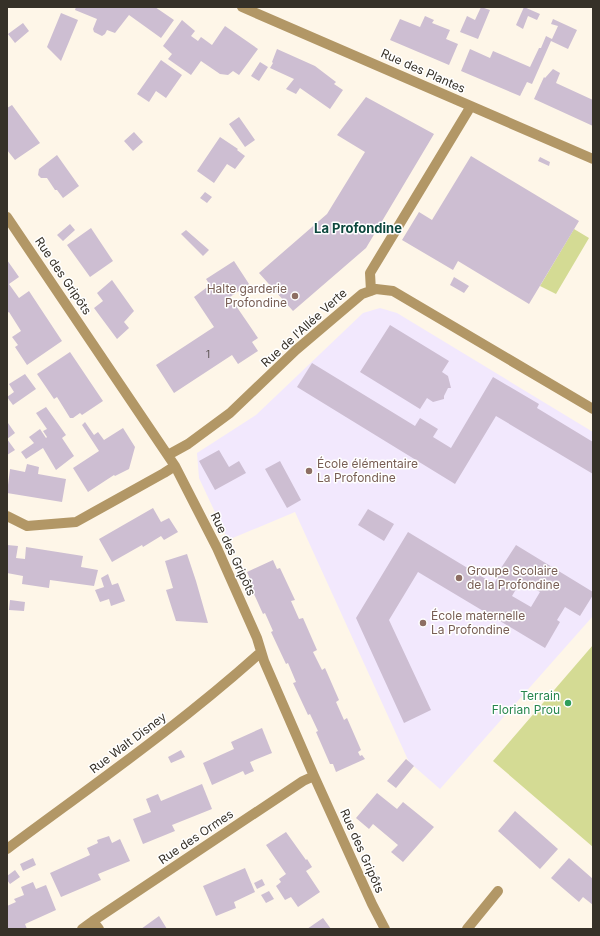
<svg xmlns="http://www.w3.org/2000/svg" width="600" height="936" font-family="Inter,sans-serif">
<style>
.education{fill:#f2e8fd}
.green{fill:#d4db94}
.building{fill:#cdbed2;fill-rule:evenodd}
.lines{fill:none;stroke-linecap:round;stroke-linejoin:round}
.minor{stroke:#b29766;stroke-width:10}
.education-dot{fill:#8d6e63;stroke:#fff;stroke-width:1.5}
.leisure-dot{fill:#2e9e5b;stroke:#fff;stroke-width:1.5}
.labels{text-anchor:middle;stroke-width:3;stroke-linejoin:round;paint-order:stroke}
.number-label{font-size:10px;fill:#5c5452}
.street-label{font-size:12px;fill:#363128;stroke:#fff}
.education-label{font-size:12px;fill:#785e54;stroke:#fff;text-anchor:start}
.leisure-label{font-size:12px;fill:#27864d;stroke:#fff;text-anchor:end}
.neighbourhood-label{font-size:13px;font-weight:bold;fill:#0c473d;stroke:#fff}
</style>
<rect width="100%" height="100%" fill="#fef6e8"/>
<path class="education" d="M380 308 397 313 593 432V616L440 789 409 762 295 512 228 540 199 478 197 453 256 415 363 313Z"/>
<path class="green" d="M574 229 589 238 556 294 540 286Z
M593 645V847L493 761Z"/>
<path class="building" d="M76 7H155L174 20 161 38 129 15 115 33 107 30 105 34 102 36 94 32 93 29 97 19 75 10Z
M481 7 490 10 478 39 460 32 467 16 475 20Z
M524 7 540 14 537 20 528 16 523 29 516 25Z
M61 13 78 20 61 61 47 47Z
M425 16 434 20 432 23 450 30 446 39 458 44 449 65 390 40 400 19 420 27Z
M553 19 577 30 568 49 551 41 532 84 527 82 520 96 461 71 470 49 490 58 493 51 530 67 539 48H541L546 36 552 39 558 26 551 24Z
M182 20 195 31 191 36 198 41 201 37 212 45 225 26 258 49 239 75 233 71 228 75 220 74 201 61 191 75 168 59 172 54 163 46Z
M23 23 29 31 15 43 8 34Z
M277 49 315 66 336 82 334 84 343 90 330 109 300 88 296 94 286 89 294 79 270 68 273 63 272 62Z
M161 60 182 75 166 98 156 91 149 102 137 94Z
M260 62 268 67 259 81 251 76Z
M553 69 560 73 556 83 593 100V126L534 99 544 77 545 78Z
M366 97 434 134 366 248 293 311 259 273 327 214 365 152 337 135Z
M12 105 40 143 15 160 7 150V108Z
M239 117 255 140 245 147 229 124Z
M134 132 143 142 133 151 124 141Z
M220 137 238 149 237 150 245 156 235 169 227 164 214 183 197 171Z
M57 155 79 186 63 198 57 190H55L47 178H41L38 175 39 169Z
M471 156 579 221 529 304 458 261 453 270 402 240 419 212 432 220Z
M540 157 550 162 549 166 538 161Z
M205 192 212 197 207 203 200 198Z
M70 224 75 230 63 241 57 235Z
M91 228 113 261 90 277 67 245Z
M186 230 209 250 203 256 181 234Z
M7 260 19 277 9 284 19 298 29 291 62 341 27 365 15 347 18 345 12 337 21 331 9 312 7 313Z
M234 261 249 284 230 297 258 338 252 342 258 351 238 364 232 355 174 393 156 365 214 327 194 297 210 285 206 279Z
M454 277 469 286 464 293 450 285Z
M112 280 134 311 124 322 129 328 117 339 94 308 103 301 97 293Z
M390 325 449 361 442 372 448 376 451 388H448L444 396V399L433 402 427 398 420 409 360 372Z
M70 352 103 401 82 415 80 413 73 418H70L57 397 54 399 37 374Z
M312 363 415 426 420 418 438 429 433 437 451 448 493 377 539 404 537 408 593 442V474L496 416 455 484 297 387Z
M25 374 36 389 13 405 7 397 14 392 9 384Z
M46 407 66 435 62 438 74 456 56 470 43 448 26 459 21 452 34 443 29 437 40 429 46 438 47 437 43 431 47 429 36 413Z
M85 422 94 435 98 432 104 440 123 428 135 447 129 469 115 476 114 475 88 492 73 468 99 451 82 425Z
M8 423 15 433 7 439 15 450 7 455V424Z
M219 450 229 467 239 461 246 473 215 490 199 461Z
M280 461 301 500 287 508 265 469Z
M27 464 39 467 38 474 66 479 62 502 7 493 10 469 25 472Z
M153 508 161 522 169 518 178 532 164 540 161 536 143 547 142 545 112 562 99 539Z
M368 509 394 524 384 541 358 525Z
M408 532 494 584 502 569 501 568 516 545 593 592V595L580 616 565 607 557 620 560 622 545 648 418 572 389 620 431 710 404 723 356 618ZM521 581 540 592 531 607 512 596Z
M7 545 18 546 16 558 25 559 26 547 83 556 81 567 98 570 94 586 50 580 49 588 22 584 23 576 7 573Z
M187 554 196 581 208 623 176 621 166 590 173 588 165 561Z
M273 560 277 569 280 568 295 600 291 601 299 619 303 618 317 650 313 652 322 670 325 668 339 700 336 702 344 720 347 718 361 750 358 752 360 756 362 755 365 759 336 772 333 764H330L316 732 318 731 310 714 308 715 293 683 296 682 288 663 286 664 271 632 273 631 265 613 263 614 249 583 251 581 247 572Z
M108 574 112 585 118 583 125 601 111 606 109 599 100 602 95 590 104 587 101 578Z
M10 600 25 602 24 611 9 610Z
M262 728 272 753 250 762 254 771 245 775 243 771 212 785 203 763 234 749 231 742Z
M181 750 185 757 171 763 168 757Z
M406 759 414 766 396 788 387 781Z
M202 784 212 809 172 825 175 831 143 844 133 819 151 812 146 799 158 794 161 801Z
M377 793 397 809 403 802 434 827 403 862 391 852 398 845 373 824 369 829 356 818Z
M515 811 558 849 540 869 498 831Z
M286 832 306 860 307 859 312 867 306 871 320 892 298 907 291 897 285 900 276 886 281 882 279 879 286 874 266 845Z
M109 836 112 843 120 839 130 861 98 874 101 880 61 897 50 873 90 855 87 848 98 843 97 840Z
M33 858 36 865 23 871 20 864Z
M569 858 593 879V905L583 897 579 902 551 878Z
M245 868 255 892 234 902 236 908 216 916 203 886Z
M15 870 20 877 10 884 7 880V876Z
M262 879 265 885 257 889 254 883Z
M33 882 36 889 46 885 56 910 25 924 27 929H7V906L16 902 14 899 24 895 21 887Z
M269 891 274 899 266 903 261 895Z
M159 916 167 929H141Z
M323 918 331 929H307Z"/>
<g class="lines">
<path class="minor" d="M242 7 593 159
M7 217 175 466 217 548 257 638 264 661 314 776 372 904 385 929
M371 291 370 273 471 106
M168 455 188 444 230 413 296 350 362 294 376 289 393 291 593 409
M7 516 27 526 76 522 164 473 175 466
M7 849C93 785 181 724 261 652
M82 929 93 921
M99 929 93 921 303 781 314 776
M467 929 498 891"/>
</g>
<g class="education-dot">
<circle cx="295" cy="296" r="4"/>
<circle cx="309" cy="471" r="4"/>
<circle cx="459" cy="578" r="4"/>
<circle cx="423" cy="623" r="4"/>
</g>
<circle class="leisure-dot" cx="568" cy="703" r="4"/>
<g class="labels">
<g class="number-label">
<text x="208" y="358">1</text>
</g>
<g class="street-label">
<text transform="translate(423 71) rotate(24)" y="4">Rue des Plantes</text>
<text transform="translate(63 276) rotate(56)" y="4">Rue des Gripôts</text>
<text transform="translate(304 328) rotate(-42)" y="4">Rue de l'Allée Verte</text>
<text transform="translate(233 554) rotate(65)" y="4">Rue des Gripôts</text>
<text transform="translate(128 743) rotate(-37)" y="4">Rue Walt Disney</text>
<text transform="translate(196 837) rotate(-34)" y="4">Rue des Ormes</text>
<text transform="translate(362 851) rotate(66)" y="4">Rue des Gripôts</text>
</g>
<g class="education-label">
<text x="287" y="293" text-anchor="end">Halte garderie<tspan x="287" dy="14">Profondine</tspan></text>
<text x="317" y="468">École élémentaire<tspan x="317" dy="14">La Profondine</tspan></text>
<text x="467" y="575">Groupe Scolaire<tspan x="467" dy="14">de la Profondine</tspan></text>
<text x="431" y="620">École maternelle<tspan x="431" dy="14">La Profondine</tspan></text>
</g>
<g class="leisure-label">
<text x="560" y="700">Terrain<tspan x="560" dy="14">Florian Prou</tspan></text>
</g>
<g class="neighbourhood-label">
<text x="358" y="233">La Profondine</text>
</g>
</g>
<rect width="600" height="936" fill="none" stroke="#363128" stroke-width="16"/>
</svg>
